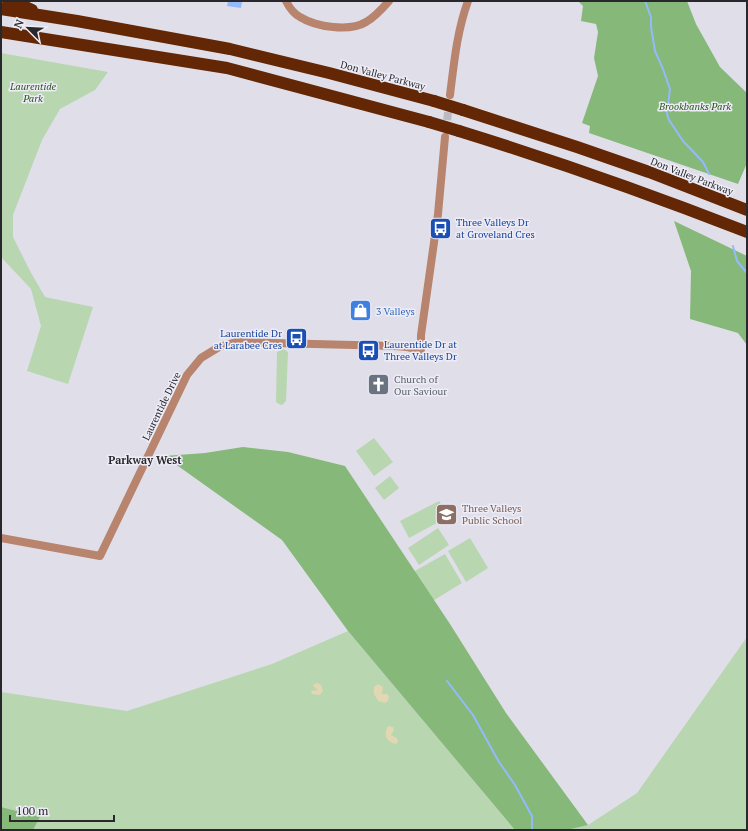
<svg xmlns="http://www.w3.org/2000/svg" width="748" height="831" font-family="'PT Serif',serif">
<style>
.green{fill:#b8d6b0}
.forest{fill:#86b879}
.sand{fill:#e1d7b2}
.water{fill:#93bbfc}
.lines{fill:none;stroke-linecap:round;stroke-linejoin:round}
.stream{stroke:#93bbfc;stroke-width:2}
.tertiary-tunnel{stroke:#bbbac3;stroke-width:8;stroke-dasharray:8 4;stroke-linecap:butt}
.tertiary{stroke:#b8846d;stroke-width:8}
.motorway{stroke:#632705;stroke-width:12}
.motorway-bridge{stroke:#632705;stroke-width:12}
.labels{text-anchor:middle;stroke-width:3;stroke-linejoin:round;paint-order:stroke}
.street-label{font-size:10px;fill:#28282c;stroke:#eeedf7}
.park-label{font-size:10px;font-style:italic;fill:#255416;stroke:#eeedf7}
.transit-label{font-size:10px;fill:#164399;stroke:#eeedf7;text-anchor:start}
.shop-label{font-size:10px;fill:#366cbe;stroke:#eeedf7;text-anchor:start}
.worship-label{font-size:10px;fill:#5b616d;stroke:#eeedf7;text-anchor:start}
.education-label{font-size:10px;fill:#785e54;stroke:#eeedf7;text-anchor:start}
.neighbourhood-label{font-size:11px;font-weight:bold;fill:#28282c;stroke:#eeedf7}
</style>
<rect width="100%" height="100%" fill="#e0dfe9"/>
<path class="green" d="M1 53 108 72 95 90 60 109 42 140 13 215V237L30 271 45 297 93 307 68 384 27 371 41 326 31 289 1 257Z
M283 349 288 352 286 401 282 405 279 404 276 402 277 352Z
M374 438 393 462 374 476 356 451Z
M390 476 399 488 384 500 375 488Z
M439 501 448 517 409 538 400 521Z
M438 528 449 545 419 565 408 548Z
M470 538 488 568 466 582 448 551Z
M445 554 462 583 431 602 413 572Z
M348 631 515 830H33L40 817 1 807V692L127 711 272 664Z
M747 637V830H567L588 825 637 793Z"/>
<path class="forest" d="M578 1H687L696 24 720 67 747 93V163L738 184 589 133 590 126 582 123 598 76 594 58 598 32 596 24 581 21 583 6Z
M674 221 747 256V345L738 333 690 319 691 271Z
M243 447 288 452 345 466 450 624 506 713 588 825 567 830H515L348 631 282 540 164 456 205 453Z
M1 807 40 817 33 830H1Z"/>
<path class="sand" d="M318 683 321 685 323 691 320 695 312 694 311 691 318 690 313 686 314 684Z
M378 684 383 687 382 694H387L389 696 388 701 385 703 378 701 374 694V687Z
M388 726 393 727 394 730 391 735 397 738 398 741 396 744C386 742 383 734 388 726Z"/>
<path class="water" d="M228 1 242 2 241 8 227 6Z"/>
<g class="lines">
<path class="stream" d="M645 1 651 17V27L655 51 663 69 670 89 667 114 669 120 683 141 703 162 709 174
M733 246 737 261 747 273
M447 681 473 715 499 762 515 785 532 816V830"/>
<path class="tertiary-tunnel" d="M446 132 449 102"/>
<path class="tertiary" d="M286 1C289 7 294 14 300 17 316 27 350 32 366 22 375 17 382 9 389 1
M450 95C454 63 457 31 468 1
M1 538 100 556 187 375 201 358 219 347 236 342 394 346 407 347 421 350V335L438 214 445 137"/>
<path class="motorway" d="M8 1 17 3 32 10
M1 9 77 21 230 49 329 73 434 101
M1 32 227 68 429 122
M463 110 577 147 649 172 747 210
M459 131C556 161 652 195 747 232"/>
<path class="motorway-bridge" d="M434 101 463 110
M429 122 459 131"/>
</g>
<defs>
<symbol id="bus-square" viewBox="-11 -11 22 22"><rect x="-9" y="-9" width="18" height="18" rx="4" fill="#1a4fb4" stroke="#eeedf7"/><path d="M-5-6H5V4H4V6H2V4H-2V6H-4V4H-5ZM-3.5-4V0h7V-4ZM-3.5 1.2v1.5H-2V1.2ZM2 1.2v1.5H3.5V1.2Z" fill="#fff"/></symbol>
<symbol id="shop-square" viewBox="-11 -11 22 22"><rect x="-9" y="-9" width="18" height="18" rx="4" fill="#3f7fe0" stroke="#eeedf7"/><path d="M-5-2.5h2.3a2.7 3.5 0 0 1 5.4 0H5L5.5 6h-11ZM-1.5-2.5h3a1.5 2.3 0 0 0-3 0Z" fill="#fff"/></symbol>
<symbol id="church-square" viewBox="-11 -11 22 22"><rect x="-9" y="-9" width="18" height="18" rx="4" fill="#6b7280" stroke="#eeedf7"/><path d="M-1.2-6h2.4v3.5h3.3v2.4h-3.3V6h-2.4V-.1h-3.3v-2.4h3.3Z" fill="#fff"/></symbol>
<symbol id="school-square" viewBox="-11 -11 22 22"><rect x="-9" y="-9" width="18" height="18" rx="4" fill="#8d6e63" stroke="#eeedf7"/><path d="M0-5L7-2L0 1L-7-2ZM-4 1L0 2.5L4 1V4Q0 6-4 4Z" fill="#fff"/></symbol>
</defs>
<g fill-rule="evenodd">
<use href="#bus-square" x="428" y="216" width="25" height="25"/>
<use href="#shop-square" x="348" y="298" width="25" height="25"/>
<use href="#bus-square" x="284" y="326" width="25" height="25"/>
<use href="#bus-square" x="356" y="338" width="25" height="25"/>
<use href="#church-square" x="366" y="372" width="25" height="25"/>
<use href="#school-square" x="434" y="502" width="25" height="25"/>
</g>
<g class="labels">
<g class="street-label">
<text transform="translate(383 75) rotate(15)" y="4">Don Valley Parkway</text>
<text transform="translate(692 176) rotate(21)" y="4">Don Valley Parkway</text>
<text transform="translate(161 406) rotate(-64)" y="4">Laurentide Drive</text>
</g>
<g class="park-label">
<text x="33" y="90">Laurentide<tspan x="33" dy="12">Park</tspan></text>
<text x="695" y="110">Brookbanks Park</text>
</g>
<g class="transit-label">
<text x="456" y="226">Three Valleys Dr<tspan x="456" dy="12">at Groveland Cres</tspan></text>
<text x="282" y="337" text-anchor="end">Laurentide Dr<tspan x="282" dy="12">at Larabee Cres</tspan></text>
<text x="384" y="348">Laurentide Dr at<tspan x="384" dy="12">Three Valleys Dr</tspan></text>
</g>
<g class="shop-label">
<text x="376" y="315">3 Valleys</text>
</g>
<g class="worship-label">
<text x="394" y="383">Church of<tspan x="394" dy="12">Our Saviour</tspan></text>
</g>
<g class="education-label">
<text x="462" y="512">Three Valleys<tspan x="462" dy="12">Public School</tspan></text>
</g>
<g class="neighbourhood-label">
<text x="145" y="464">Parkway West</text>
</g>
</g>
<rect width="748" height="831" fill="none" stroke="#28282c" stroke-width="4"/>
<g transform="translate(28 28) rotate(294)" stroke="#eeedf7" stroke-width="3" paint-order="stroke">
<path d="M0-3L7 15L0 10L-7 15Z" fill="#28282c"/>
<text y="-6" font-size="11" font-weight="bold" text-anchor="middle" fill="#28282c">N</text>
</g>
<path d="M10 815v6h104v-6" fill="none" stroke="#28282c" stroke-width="2"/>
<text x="16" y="815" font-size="12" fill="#28282c" stroke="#eeedf7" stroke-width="3" paint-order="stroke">100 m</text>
</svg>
